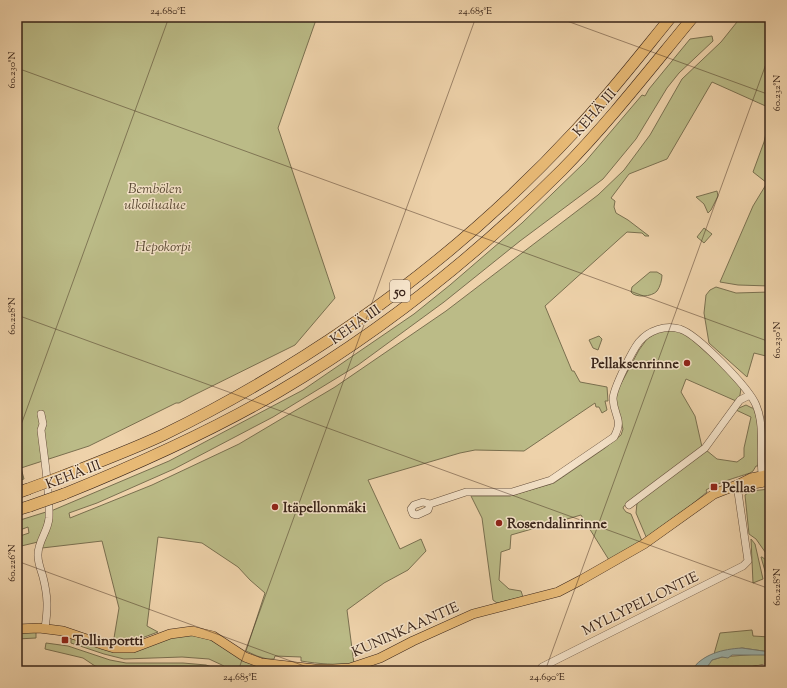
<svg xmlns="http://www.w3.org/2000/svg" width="787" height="688" font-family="'Sorts Mill Goudy',serif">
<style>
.green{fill:#bbbb87;stroke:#7a7050}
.water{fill:#9cb6b1;stroke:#747c74}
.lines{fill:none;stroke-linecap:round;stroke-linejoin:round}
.minor-casing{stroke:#66503d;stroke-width:8}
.major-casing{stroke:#392419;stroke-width:10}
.highway-casing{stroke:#392419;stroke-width:12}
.minor{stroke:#f4e2c8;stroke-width:7}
.major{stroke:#e7b975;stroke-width:9}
.highway{stroke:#e7b975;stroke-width:11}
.highway-bridge-casing{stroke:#392419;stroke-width:12;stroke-linecap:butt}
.highway-bridge{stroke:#e7b975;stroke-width:11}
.ticks{fill:none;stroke:#392419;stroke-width:1;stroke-opacity:0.45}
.poi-dot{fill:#8f2418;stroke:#f4e2c8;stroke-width:1.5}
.labels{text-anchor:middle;stroke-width:3;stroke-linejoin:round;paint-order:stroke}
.shield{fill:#f4e2c8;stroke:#715d4e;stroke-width:1}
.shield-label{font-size:13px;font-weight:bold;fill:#392419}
.street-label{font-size:14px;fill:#392419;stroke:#f4e2c8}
.park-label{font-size:14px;font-style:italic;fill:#5a4a34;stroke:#f4e2c8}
.poi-label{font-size:14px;font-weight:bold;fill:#392419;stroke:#f4e2c8;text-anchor:start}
.neatline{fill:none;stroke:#392419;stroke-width:1.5}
.ticks-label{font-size:10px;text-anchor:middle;fill:#392419}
</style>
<rect width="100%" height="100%" fill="#eed2aa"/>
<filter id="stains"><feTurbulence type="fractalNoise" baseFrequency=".005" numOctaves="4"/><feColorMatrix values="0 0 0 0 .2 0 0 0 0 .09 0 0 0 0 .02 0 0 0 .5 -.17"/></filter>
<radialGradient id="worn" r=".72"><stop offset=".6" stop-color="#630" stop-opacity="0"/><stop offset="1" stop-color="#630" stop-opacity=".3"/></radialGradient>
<path class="green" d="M17 17H317L278 128 335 298 295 345 190 397 179 403H176L89 446 21 468 24 479 17 481Z
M741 17H770V108L712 82 667 159 629 174 611 198 615 201 614 207 616 213 628 220 649 236H645L642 233 627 232 545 306 572 371H574L580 382 607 387 608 401H605L607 410 602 413 599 407H596L595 403 524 451 475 450 460 453 368 480 400 549 421 539 426 551 408 570 384 583 347 610 354 664C336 665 319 664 301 661V657L275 656 274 659H267L257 656 246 651 265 593 250 580 238 567 202 543 158 537 147 626 158 632 131 642 113 644 119 608 102 541 42 548 51 511 169 461 303 390 414 314 450 285 522 223 585 162 642 95 645 96 649 89 690 39 712 36 713 41 679 73 667 88 636 139 603 179 520 241 444 302 358 365 273 417 174 469 97 503 69 513 70 518 152 485 239 444 335 387 446 311 598 195 624 170 650 135 682 79 721 42Z
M770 115V286L738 285 720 282 753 206 767 183 753 172 764 142Z
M717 191 718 196 711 210 708 213 704 204 696 197Z
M704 228 712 234 704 243 697 237Z
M650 272H657L662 275C662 280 660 287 657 291 652 297 635 298 631 292L632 287Z
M716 287 736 293 770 292V357L754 353 747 377 709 343 704 313 706 295 710 290Z
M666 330 677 331 688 336 718 363 741 388 740 395 736 401 686 379 681 392 695 416 702 447 624 506 623 508 626 512 631 514 642 541 609 560 581 515 511 535 510 549 501 552 499 580 509 589 521 591 523 597 497 603 493 600 482 518 471 496H510L554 483 605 448 621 435 623 429 616 402 617 391 639 350 647 339 656 333Z
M599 336 602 339 598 350 593 348 589 340Z
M746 405 752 408H754L758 424V466H756L753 471 750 473C735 478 719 482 706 490L707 492 679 515 647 539 636 513 637 503 706 450 717 459 737 462 744 457V448L751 417 736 410 737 408H739Z
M770 489V559L756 539 749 534 745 495 751 491Z
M46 512C46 523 43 532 38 542L17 547V537L29 533 28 527 17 531V521Z
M751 539 755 544 763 579 753 583Z
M761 557H762L770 563V577L767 578Z
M752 630 753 636 770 637V652L742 648 714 654 720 633Z
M17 632H36V638L17 639Z
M191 635 208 639 220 644 292 670V671H232L222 665 209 659 182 657 124 659 104 654 71 643V638L107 649 175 636Z
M46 643 68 646 110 660 126 663H183L206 665 223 671H113L95 666 83 658 45 649Z
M770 653V665H763L737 671H702L712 660 722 657Z"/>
<path class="water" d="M742 648 770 652V655H732L728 658 722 657 712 660C705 671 704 671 691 671 702 654 723 649 742 648Z"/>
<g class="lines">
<defs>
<path id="minor" d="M41 414 43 424 41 430C44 457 50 491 49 518 48 532 37 542 38 556 38 563 41 570 43 577 48 597 48 608 45 628
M430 504 428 510 417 515 413 514 411 509 414 505 423 502 430 504 466 492H512L551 480 614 437C624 419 614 417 613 399 613 389 632 351 639 342 649 330 665 325 680 329 697 334 749 388 756 405 766 428 758 456 763 480
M629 505 705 448 740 400 750 395
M542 667 743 566 748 561 737 485
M747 671 770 667"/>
<path id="major" d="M741 485 753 484 770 481
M17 629 39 628 63 631 104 645 114 648H133L170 634 192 631 213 636 245 657 261 663 315 669H333L350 668 380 658 413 641 473 614 558 592 581 580 644 544 714 494 737 485 751 478 770 474"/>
<path id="highway" d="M63 476C96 463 131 450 163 435 320 358 458 258 576 130 610 94 640 55 671 17
M17 493 28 489
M64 494C138 464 210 432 278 392 382 331 477 255 562 170 609 122 650 69 693 17
M17 510 30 506"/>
</defs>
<use href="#minor" class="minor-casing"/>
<use href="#major" class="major-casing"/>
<use href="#highway" class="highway-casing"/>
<use href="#minor" class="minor"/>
<use href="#major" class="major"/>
<use href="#highway" class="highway"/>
<defs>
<path id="highway-bridge" d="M28 489 63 476
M30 506 64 494"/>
</defs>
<use href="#highway-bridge" class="highway-bridge-casing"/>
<use href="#highway-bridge" class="highway-bridge"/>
</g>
<path class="ticks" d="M556 17 770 95M17 68 770 342M17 315 770 589M17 436 169 17M17 561 318 671M238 671 476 17M545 671 770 53"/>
<g class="poi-dot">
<circle cx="687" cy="363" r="4"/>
<rect x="710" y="483" width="8" height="8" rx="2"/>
<circle cx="275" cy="507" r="4"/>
<circle cx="499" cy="523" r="4"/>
<rect x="61" y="636" width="8" height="8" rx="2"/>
</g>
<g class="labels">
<rect class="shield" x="390" y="280" width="20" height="22" rx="3"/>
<g class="shield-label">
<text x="400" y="296">50</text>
</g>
<g class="street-label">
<text transform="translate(594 112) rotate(-49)" y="5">KEHÄ III</text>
<text transform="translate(355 324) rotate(-35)" y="5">KEHÄ III</text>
<text transform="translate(73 474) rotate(-21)" y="5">KEHÄ III</text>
<text transform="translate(640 603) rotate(-26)" y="5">MYLLYPELLONTIE</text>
<text transform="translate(405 629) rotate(-24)" y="5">KUNINKAANTIE</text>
</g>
<g class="park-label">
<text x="155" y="193">Bembölen<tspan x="155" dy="16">ulkoilualue</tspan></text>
<text x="163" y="251">Hepokorpi</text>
</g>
<g class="poi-label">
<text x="679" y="368" text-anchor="end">Pellaksenrinne</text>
<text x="722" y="492">Pellas</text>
<text x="283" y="512">Itäpellonmäki</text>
<text x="507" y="528">Rosendalinrinne</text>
<text x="73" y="645">Tollinportti</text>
</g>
</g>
<rect width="787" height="688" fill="none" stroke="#eed2aa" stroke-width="44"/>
<rect x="22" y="22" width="743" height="644" class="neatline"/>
<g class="ticks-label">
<text x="168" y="14">24.680°E</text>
<text x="475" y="14">24.685°E</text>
<text transform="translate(11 70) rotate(-90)" y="4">60.230°N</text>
<text transform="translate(776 93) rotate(-90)" y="4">60.232°N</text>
<text transform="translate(11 316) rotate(-90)" y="4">60.228°N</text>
<text transform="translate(776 340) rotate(-90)" y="4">60.230°N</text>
<text transform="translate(11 563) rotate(-90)" y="4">60.226°N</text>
<text transform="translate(776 587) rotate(-90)" y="4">60.228°N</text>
<text x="240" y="680">24.685°E</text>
<text x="547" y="680">24.690°E</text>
</g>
<rect width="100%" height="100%" filter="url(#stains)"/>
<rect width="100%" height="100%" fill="url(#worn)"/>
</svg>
